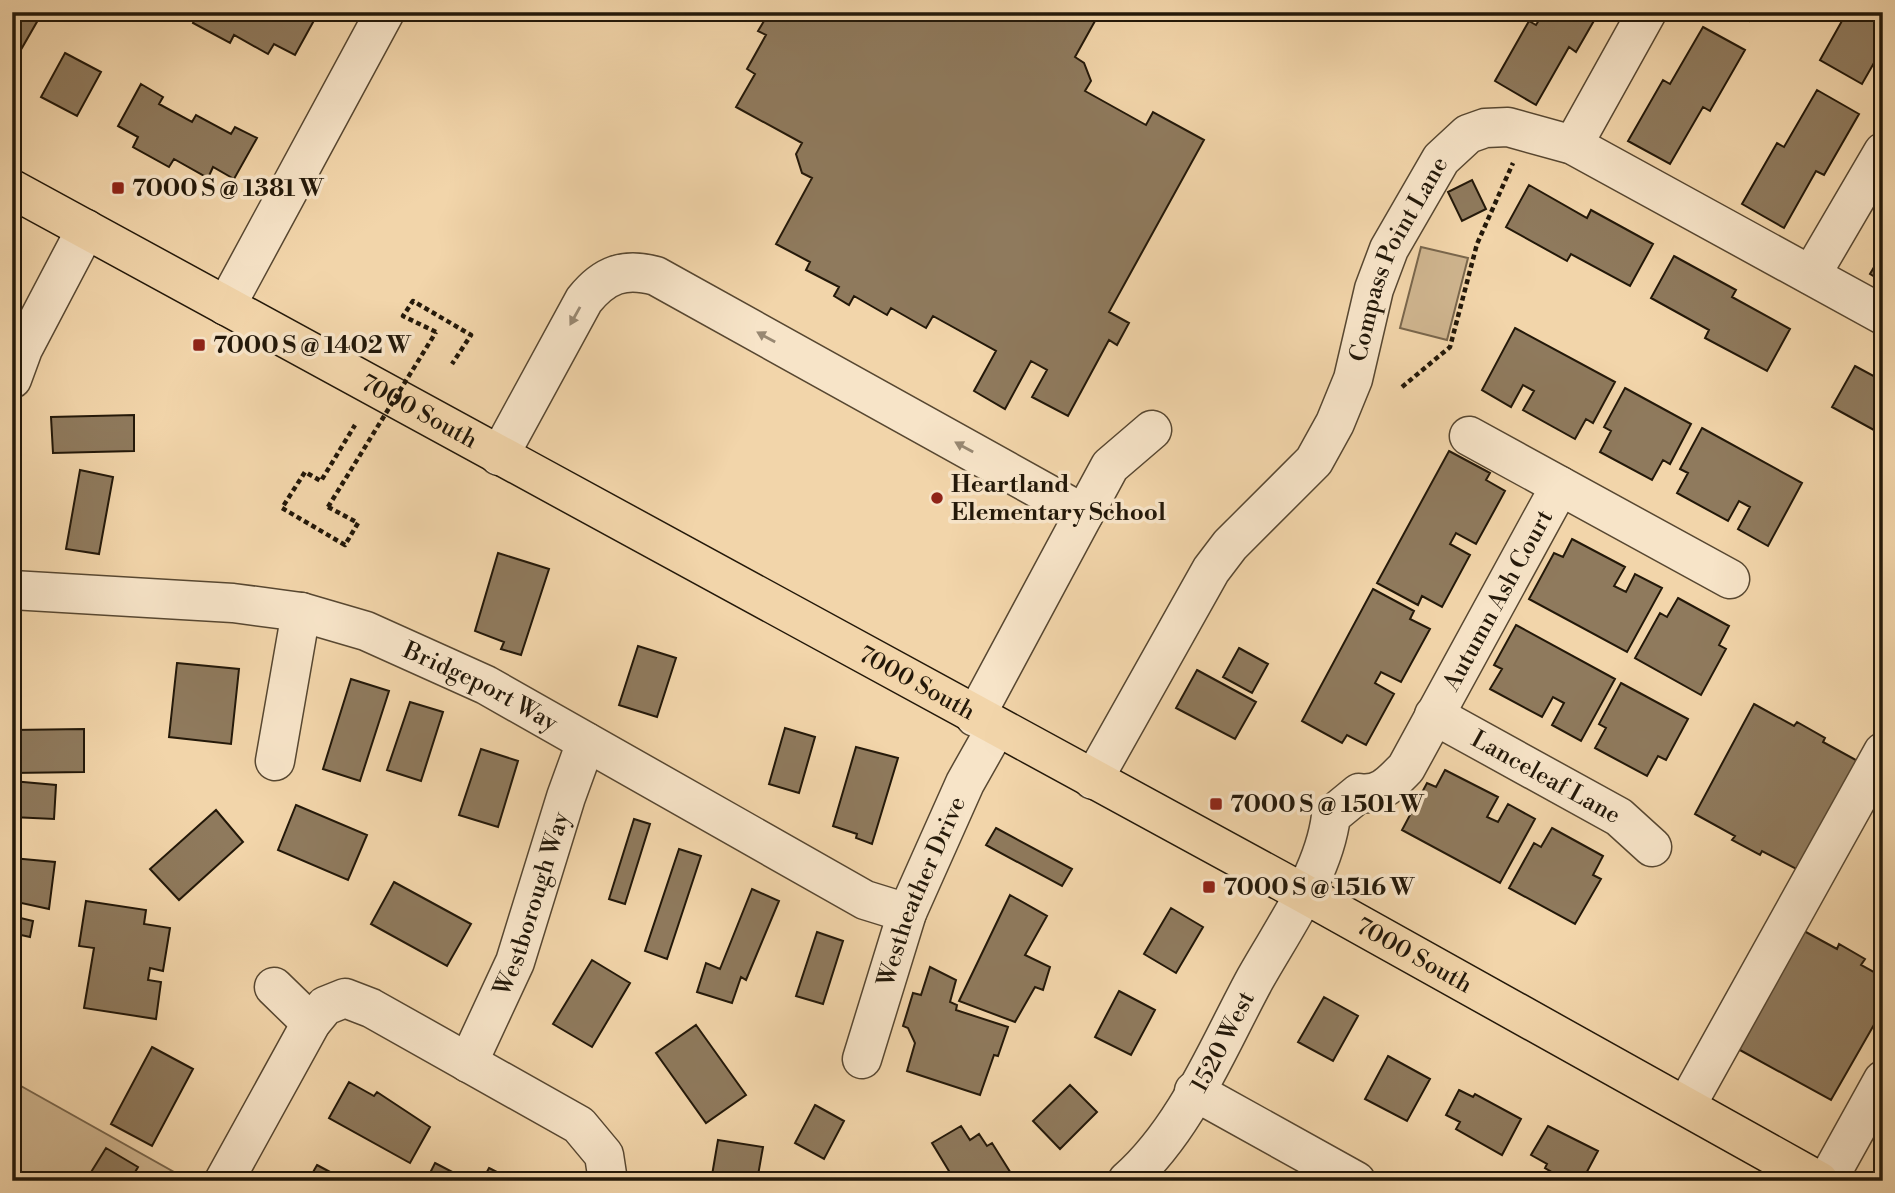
<svg xmlns="http://www.w3.org/2000/svg" width="1895" height="1193" font-family="'Libre Bodoni',serif">
<style>
.green{fill:#cfb58f;stroke:#79664c;stroke-width:2}
.building{fill:#8f7a5d;stroke:#231809;stroke-width:2}
.lines{fill:none;stroke-linecap:round;stroke-linejoin:round}
.minor-casing{stroke:#574731;stroke-width:41}
.major-casing{stroke:#231809;stroke-width:41}
.path{stroke:#231809;stroke-width:4.5;stroke-dasharray:5 3.5;stroke-linecap:butt}
.minor{stroke:#f7e4c8;stroke-width:38}
.major{stroke:#f2d5aa;stroke-width:38}
.path-bridge{stroke:#231809;stroke-width:4.5;stroke-dasharray:5 3.5;stroke-linecap:butt}
.oneway{fill:#988872}
.poi-dot{fill:#8f2418;stroke:#f7e4c8;stroke-width:2.5}
.labels{text-anchor:middle;stroke-width:7;stroke-linejoin:round;paint-order:stroke}
.poi-label{font-size:24px;font-weight:bold;fill:#231809;stroke:#f7e4c8;text-anchor:start}
.street-label{font-size:24px;fill:#231809;stroke:#f7e4c8}
</style>
<rect width="100%" height="100%" fill="#f2d5aa"/>
<filter id="stains"><feTurbulence type="fractalNoise" baseFrequency=".00286" numOctaves="4"/><feColorMatrix values="0 0 0 0 .2 0 0 0 0 .09 0 0 0 0 .02 0 0 0 .5 -.17"/></filter>
<radialGradient id="worn" r=".72"><stop offset=".6" stop-color="#630" stop-opacity="0"/><stop offset="1" stop-color="#630" stop-opacity=".3"/></radialGradient>
<path class="green" d="M1421 247 1468 258 1447 340 1400 328Z
M12 1081 190 1181H12Z"/>
<path class="building" d="M14 12H24L38 20 15 60 12 58Z
M197 12H313L317 15 295 55 274 44 268 54 234 35 230 43 193 23Z
M778 12H1100L1075 57 1084 63 1091 81 1085 91 1146 125 1153 112 1204 140 1109 312 1129 323 1117 345 1109 340 1068 416 1032 397 1047 370 1031 361 1005 409 974 391 996 351 933 316 926 328 891 308 887 315 854 296 849 305 834 296 839 287 806 270 810 262 776 244 812 178 802 173 796 154 802 143 736 107 755 74 747 69 766 35 758 31 767 16 774 20Z
M1544 12H1599L1576 52 1569 47 1536 105 1495 81 1529 21 1536 25Z
M1733 12H1754L1749 21Z
M1847 12H1883V47L1862 84 1820 60Z
M1703 27 1745 50 1710 111 1703 107 1670 164 1628 141 1663 80 1670 84Z
M65 53 101 72 77 116 41 97Z
M141 84 163 97 159 104 192 122 196 115 231 134 235 127 257 138 234 179 213 167 208 178 174 159 169 167 133 147 138 137 118 126Z
M1817 90 1859 114 1824 175 1816 171 1784 228 1742 204 1777 143 1784 147Z
M1472 180 1486 209 1462 221 1448 192Z
M1529 185 1587 218 1591 210 1653 244 1630 286 1571 254 1567 261 1506 227Z
M1883 252V282L1870 274Z
M1674 256 1736 290 1732 297 1790 329 1767 371 1705 338 1709 330 1651 298Z
M1515 328 1615 382 1593 423 1586 419 1575 439 1523 410 1534 391 1523 385 1511 407 1482 390Z
M1855 366 1883 381V435L1832 407Z
M1625 388 1691 424 1670 464 1663 460 1652 480 1600 452 1611 431 1604 427Z
M134 415V451L53 453 51 417Z
M1702 428 1802 483 1768 546 1738 529 1750 507 1739 501 1728 521 1677 493 1688 473 1680 469Z
M1449 451 1490 473 1486 480 1505 491 1476 544 1456 533 1450 544 1470 555 1442 607 1422 596 1418 605 1377 583Z
M80 470 113 477 99 554 66 549Z
M1572 539 1625 567 1614 586 1626 592 1635 574 1662 588 1627 652 1529 599 1554 553 1563 557Z
M498 553 549 569 521 655 501 649 504 642 475 631Z
M1373 589 1414 611 1410 619 1430 629 1401 682 1381 672 1375 683 1394 694 1366 745 1347 735 1342 743 1302 721Z
M1678 598 1729 626 1719 645 1726 649 1701 695 1635 658 1660 613 1667 617Z
M1516 625 1615 679 1581 741 1552 725 1564 703 1553 697 1542 717 1490 689 1502 669 1494 665Z
M638 646 676 658 657 717 619 705Z
M1239 648 1268 664 1252 693 1223 677Z
M177 663 239 669 231 744 169 737Z
M1197 670 1256 702 1235 739 1176 708Z
M351 679 389 691 360 781 323 769Z
M1621 683 1688 719 1666 760 1658 756 1647 776 1595 748 1606 728 1599 724Z
M410 702 443 712 421 781 387 770Z
M1754 704 1794 726 1797 722 1825 738 1823 742 1863 764 1804 873 1762 851 1760 855 1732 840 1735 836 1695 814Z
M785 728 815 737 799 793 769 784Z
M84 729V772L12 773V730Z
M856 747 898 758 872 844 856 838 857 834 833 826Z
M481 749 518 761 498 827 459 815Z
M1445 770 1498 797 1487 817 1498 822 1508 804 1535 819 1500 883 1402 830 1427 783 1436 787Z
M12 781 56 785 54 819 12 817Z
M296 805 367 835 348 880 278 850Z
M216 810 243 842 179 900 150 869Z
M634 819 650 824 625 904 609 899Z
M996 828 1072 869 1062 886 986 845Z
M1552 828 1603 856 1593 875 1601 879 1575 924 1509 888 1534 843 1541 847Z
M679 849 701 856 667 959 645 951Z
M12 858 55 862 49 909 12 901Z
M394 882 471 924 447 966 371 924Z
M752 889 779 901 746 980 741 977 732 1003 697 992 706 963 720 969Z
M1010 895 1047 916 1025 955 1050 967 1043 990 1035 987 1015 1022 959 1001Z
M86 901 146 910 144 924 170 928 163 971 150 968 148 980 161 982 156 1019 84 1008 94 948 79 946Z
M1171 908 1203 927 1176 973 1144 954Z
M12 916 33 921 30 937 12 933Z
M1804 931 1837 949 1839 944 1865 959 1861 965 1883 977V1009L1831 1100 1738 1049Z
M817 932 843 941 823 1004 796 996Z
M592 960 630 983 592 1047 553 1024Z
M930 967 956 980 950 1002 957 1005 956 1010 1008 1027 998 1056 994 1055 980 1095 907 1071 915 1043 908 1028 903 1026 913 993 921 995Z
M1119 991 1155 1010 1131 1055 1095 1037Z
M1324 997 1358 1016 1333 1061 1298 1042Z
M696 1025 746 1095 706 1123 656 1053Z
M152 1047 193 1069 152 1146 111 1124Z
M1388 1056 1430 1079 1407 1121 1365 1099Z
M349 1082 374 1096 377 1092 430 1127 410 1163 329 1118Z
M1070 1085 1097 1112 1060 1149 1033 1121Z
M1459 1090 1473 1097 1475 1094 1521 1119 1502 1155 1456 1129 1460 1122 1446 1115Z
M815 1105 844 1121 824 1159 795 1143Z
M961 1126 970 1140 979 1134 987 1146 992 1143 1012 1175 1002 1181H955L932 1143Z
M1548 1126 1598 1151 1582 1181H1567L1545 1168 1547 1164 1531 1155Z
M718 1140 763 1147 757 1181H711Z
M106 1148 138 1167 130 1181H93L88 1177Z
M435 1163 468 1180V1181H426Z
M317 1165 347 1181H308Z
M489 1168 511 1179 513 1174 523 1179 482 1181Z"/>
<g class="lines">
<defs>
<g id="minor">
<path d="M1573 145 1647 12"/>
<path d="M1811 275 1883 152"/>
<path d="M226 306 385 12"/>
<path d="M12 379 23 349 86 229"/>
<path d="M1469 436 1730 579"/>
<path d="M499 456 584 300C604 275 624 267 656 276L1084 514 975 717"/>
<path d="M1084 514 1110 466 1152 430"/>
<path id="s1" d="M12 590 233 603 301 612 366 631 486 685 865 900 907 913"/>
<path id="s2" d="M1434 715 1619 817 1652 847"/>
<path d="M275 761 301 612"/>
<path id="s3" d="M1093 780 1211 570 1230 545 1314 461 1335 423 1353 379 1374 289 1389 249 1441 159 1468 134 1485 128 1508 127 1573 145 1883 315"/>
<path d="M274 987 311 1023"/>
<path id="s4" d="M862 1059 907 913 965 783 996 728"/>
<path id="s5" d="M468 1063 515 962 566 797 586 742"/>
<path d="M1194 1091 1356 1181"/>
<path d="M1686 1106 1883 752"/>
<path d="M224 1181 311 1023 325 1006 345 998 371 1008 579 1125 604 1155 608 1181"/>
<path id="s6" d="M1127 1181C1186 1129 1218 1047 1255 979 1283 929 1324 873 1331 816L1359 793C1381 796 1391 783 1406 768L1560 486"/>
<path d="M1827 1181 1883 1080"/>
</g>
<g id="major">
<path id="s7" d="M12 189 1303 893 1819 1181"/>
</g>
</defs>
<use href="#minor" class="minor-casing"/>
<use href="#major" class="major-casing"/>
<path class="path" d="M436 332 403 316 413 301 471 335 452 364
M1402 387 1450 347 1477 244 1513 163
M328 507 358 523 345 545 282 508 305 472 321 481 355 425"/>
<use href="#minor" class="minor"/>
<use href="#major" class="major"/>
<path class="path-bridge" d="M328 507 436 332"/>
</g>
<defs><path id="oneway-solid" d="M-6-.8H1V-3.2L6.5 0L1 3.2V.8H-6Z" transform="scale(1.75)"/></defs>
<g class="oneway">
<use href="#oneway-solid" transform="translate(575 316) rotate(119)"/>
<use href="#oneway-solid" transform="translate(766 337) rotate(-151)"/>
<use href="#oneway-solid" transform="translate(964 447) rotate(-151)"/>
</g>
<g class="poi-dot">
<rect x="111" y="181" width="14" height="14" rx="3.5"/>
<rect x="192" y="338" width="14" height="14" rx="3.5"/>
<circle cx="937" cy="498" r="7"/>
<rect x="1209" y="797" width="14" height="14" rx="3.5"/>
<rect x="1202" y="880" width="14" height="14" rx="3.5"/>
</g>
<g class="labels">
<g class="poi-label">
<text x="132" y="196">7000 S @ 1381 W</text>
<text x="213" y="353">7000 S @ 1402 W</text>
<text x="951" y="492">Heartland<tspan x="951" dy="28">Elementary School</tspan></text>
<text x="1230" y="812">7000 S @ 1501 W</text>
<text x="1223" y="895">7000 S @ 1516 W</text>
</g>
<g class="street-label">
<text dy="8" stroke="none"><textPath href="#s3" startOffset="611">Compass Point Lane</textPath></text>
<text dy="8" stroke="none"><textPath href="#s7" startOffset="464">7000 South</textPath></text>
<text dy="8" stroke="none"><textPath href="#s6" startOffset="705">Autumn Ash Court</textPath></text>
<text dy="8" stroke="none"><textPath href="#s7" startOffset="1031">7000 South</textPath></text>
<text dy="8" stroke="none"><textPath href="#s1" startOffset="485">Bridgeport Way</textPath></text>
<text dy="8" stroke="none"><textPath href="#s2" startOffset="128">Lanceleaf Lane</textPath></text>
<text dy="8" stroke="none"><textPath href="#s4" startOffset="178">Westheather Drive</textPath></text>
<text dy="8" stroke="none"><textPath href="#s5" startOffset="172">Westborough Way</textPath></text>
<text dy="8" stroke="none"><textPath href="#s7" startOffset="1598">7000 South</textPath></text>
<text dy="8" stroke="none"><textPath href="#s6" startOffset="170">1520 West</textPath></text>
</g>
</g>
<rect width="1895" height="1193" fill="none" stroke="#f2d5aa" stroke-width="42"/>
<rect x="14" y="14" width="1867" height="1165" fill="none" stroke="#231809" stroke-width="3.5"/>
<rect x="21" y="21" width="1853" height="1151" fill="none" stroke="#231809" stroke-width="2"/>
<rect width="100%" height="100%" filter="url(#stains)"/>
<rect width="100%" height="100%" fill="url(#worn)"/>
</svg>
